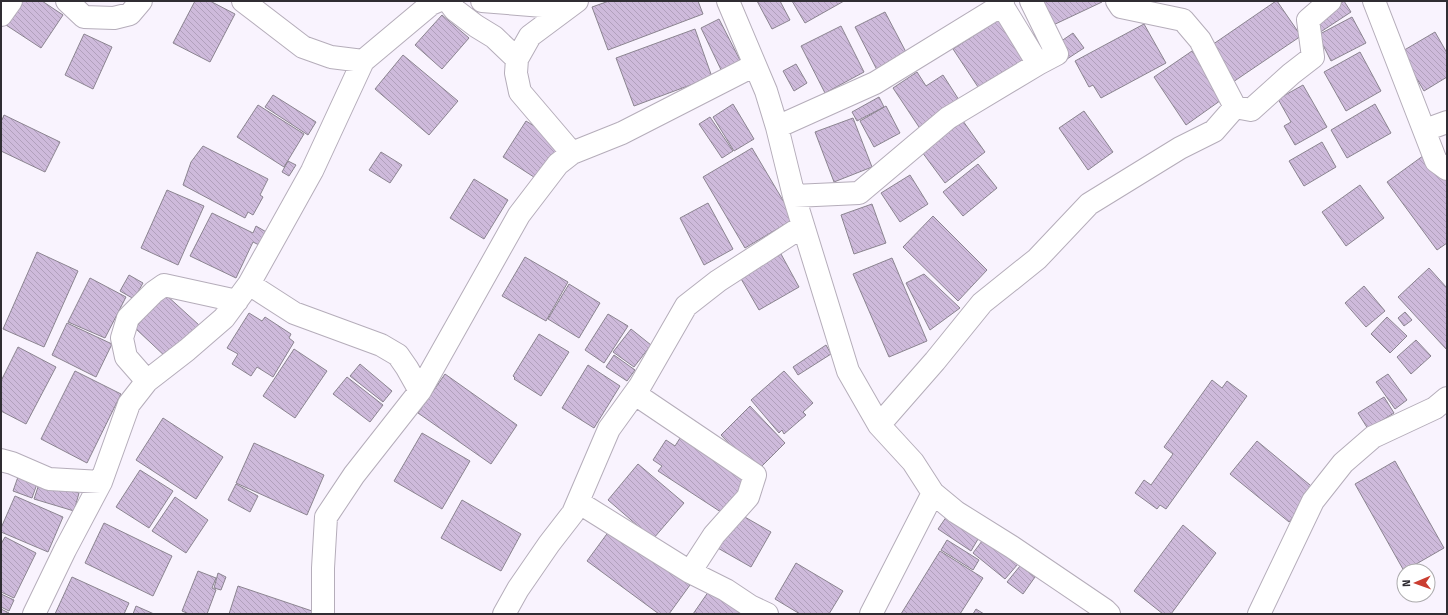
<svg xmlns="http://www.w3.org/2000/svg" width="1448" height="615" font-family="'Fira Sans',sans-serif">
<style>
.building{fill:url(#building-back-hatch);stroke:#8b8490}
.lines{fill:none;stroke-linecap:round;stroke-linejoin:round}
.street-casing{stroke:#b5adba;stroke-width:24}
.street{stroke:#fff;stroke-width:22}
</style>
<defs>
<pattern id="building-back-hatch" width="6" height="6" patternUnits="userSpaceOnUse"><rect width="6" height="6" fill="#cebadb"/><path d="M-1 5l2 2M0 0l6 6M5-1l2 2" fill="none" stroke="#b1a0bc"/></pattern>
</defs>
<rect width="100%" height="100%" fill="#f9f3fe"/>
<path class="building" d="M21 1H42L63 15 41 48 6 25Z
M195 1H210L235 14 210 62 173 43Z
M609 1H698L703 14 608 50 592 7Z
M757 1H780L790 20 772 29Z
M792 1H844L805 23Z
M1037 1H1101L1102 2 1049 27Z
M1276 1H1277L1301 36 1233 82 1209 47Z
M1344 1 1351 12 1319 33 1312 22Z
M885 12 907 54 877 70 855 27Z
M442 15 469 38 442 69 415 45Z
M1352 17 1366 43 1331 61 1318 35Z
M1001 18 1027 58 980 90 953 49Z
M719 19 743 66 724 76 701 28Z
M1144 24 1166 63 1101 98 1093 85 1089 87 1075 61Z
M841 26 864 72 825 93 801 46Z
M695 29 712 77 634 106 616 58Z
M1435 32 1447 53V77L1424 91 1401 52Z
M1073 33 1084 48 1067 59 1057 44Z
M84 34 112 47 93 89 65 75Z
M1192 51 1224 98 1186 125 1154 77Z
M1360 52 1381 91 1346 111 1324 72Z
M403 55 458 101 429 135 375 89Z
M796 64 807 83 794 91 783 71Z
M917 72 926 86 943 75 959 100 921 130 893 88Z
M1303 85 1327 127 1295 145 1284 126 1291 122 1278 99Z
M273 95 316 122 308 135 265 107Z
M879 97 884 107 857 121 852 112Z
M733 104 754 139 734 151 713 117Z
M1375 104 1391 133 1347 158 1331 130Z
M258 105 304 134 284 167 237 137Z
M886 106 900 133 874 147 860 121Z
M1084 111 1113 152 1088 170 1059 128Z
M4 115 60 142 45 172 1 151V119L2 120Z
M710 117 733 151 722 158 699 124Z
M853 118 872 167 834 182 815 132Z
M526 121 563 144 540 181 503 157Z
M963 121 985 152 945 183 922 152Z
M1322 142 1336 167 1304 186 1289 161Z
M203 146 268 179 260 195 263 197 253 215 248 212 245 218 183 185 191 162Z
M752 148 794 219 745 248 703 177Z
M381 152 402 165 390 183 369 170Z
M1427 153 1447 180V243L1437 250 1387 182Z
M288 161 296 165 289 176 282 172Z
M978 164 997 188 963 216 943 192Z
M910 175 928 204 900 222 881 193Z
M474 179 508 200 484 239 450 218Z
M1360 185 1384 218 1346 246 1322 212Z
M167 190 204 206 178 265 141 248Z
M708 203 733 249 704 265 680 218Z
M872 204 886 243 854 254 841 215Z
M212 213 253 233 256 226 268 233 261 246 253 242 236 278 190 256Z
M933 216 987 270 958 301 903 247Z
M37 252 78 271 44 347 3 329Z
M781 254 799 287 759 310 740 277Z
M525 257 568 282 546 321 502 296Z
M892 258 927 341 889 357 853 274Z
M1429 268 1447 288V350L1398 297Z
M924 274 960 308 930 330 906 283Z
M129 275 143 283 134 299 120 291Z
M90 278 126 297 105 338 68 322Z
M569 284 600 303 579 338 548 319Z
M1364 286 1385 311 1366 327 1345 303Z
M165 294 199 325 168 359 135 328Z
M1405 312 1412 320 1404 326 1398 318Z
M249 313 262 321 265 317 291 334 289 338 294 342 273 377 257 367 251 376 232 364 238 354 227 348Z
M608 314 628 326 604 363 585 350Z
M1387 317 1407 336 1390 353 1371 334Z
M67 323 112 344 96 377 52 355Z
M631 329 651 345 634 367 613 352Z
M539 334 569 352 541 396 514 379 515 378 513 376Z
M1416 340 1431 356 1411 374 1397 357Z
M826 345 831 354 798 375 793 367Z
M18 347 56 367 26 424 1 411V381Z
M294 349 327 371 295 418 263 396Z
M614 355 635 370 627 381 606 367Z
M360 364 392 391 383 402 350 376Z
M588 365 620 386 594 428 562 408Z
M75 371 121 394 87 463 41 439Z
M784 371 813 403 803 412 806 415 784 434 782 430 779 433 751 400Z
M445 374 517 425 491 464 418 413Z
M1388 374 1407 400 1395 409 1376 382Z
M347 377 383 405 370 422 333 394Z
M1212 380 1222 388 1227 381 1247 396 1166 509 1160 505 1157 509 1135 493 1144 480 1151 485 1173 454 1164 447Z
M1384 397 1394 413 1368 429 1358 413Z
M750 406 785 443 756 472 721 435Z
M163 418 223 457 196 499 136 460Z
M422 433 470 461 442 509 394 481Z
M682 435 750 480 727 516 658 471 662 466 653 460 666 440 675 446Z
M1257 441 1316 490 1289 522 1230 474Z
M254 443 324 475 307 515 236 483Z
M1395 461 1444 548 1404 571 1355 484Z
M638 464 684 503 653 539 608 500Z
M140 470 173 491 149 528 116 507Z
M19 474 38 481 32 498 13 491Z
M40 481 79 493 74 511 34 499Z
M236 484 258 496 250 512 228 500Z
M15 496 63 517 48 552 1 532V528Z
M175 497 208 520 186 553 152 531Z
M462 500 521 534 501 571 441 538Z
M736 512 771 532 751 567 716 547Z
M949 513 981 534 971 551 938 529Z
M104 523 172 556 153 596 85 563Z
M1183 525 1216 553 1171 614H1163L1134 591Z
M612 527 690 585 669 614H659L587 561Z
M5 537 36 553 14 598 1 592V544Z
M985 537 1018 564 1005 579 973 553Z
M947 540 979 560 973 570 941 550Z
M940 551 983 578 960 614H901Z
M796 563 843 591 829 614H800L775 599Z
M1020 566 1035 577 1023 594 1007 582Z
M198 571 216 578 212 588 216 590 207 614H189L182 611Z
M218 573 226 577 221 590 214 588Z
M72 577 129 603 124 614H55Z
M238 586 318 613V614H229Z
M711 588 742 614H693Z
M1 594 14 600 9 611 1 607Z
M136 606 154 614H133Z
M1 609 9 613V614H1Z
M976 609 984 614H973Z"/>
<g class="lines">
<defs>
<path id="street" d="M67 1 84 17 114 18 130 14 141 1
M243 1 303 47 331 57 363 61
M448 1 455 10 476 26 494 37 517 59
M482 1 543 6 571 4
M728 1 766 91 777 127 794 196 848 371 879 425 913 462 933 493 956 512 1012 547 1105 610 1109 614
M1117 1 1121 7 1183 20 1200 40 1235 107
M1374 1 1436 161 1447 169
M1002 5 1038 64
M1 15 11 1
M777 127 875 83 1002 5 1003 1
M1425 130 1447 122
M572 153 520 92 516 73 517 59 530 36 577 1
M794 196 859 193 948 118 1038 64 1057 54 1031 1
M249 284 294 313 381 345 398 355 407 368 420 391
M147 381 126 357 122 338 128 318 154 292 164 285 237 301
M635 394 755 475 748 497 714 535 690 572
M879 425 935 361 982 303 1037 259 1089 204 1180 148 1214 131 1235 107 1251 110 1291 74 1313 57 1308 20 1330 1
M1 460 12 463 49 479 101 482
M578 502 690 572 726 590 750 606 767 614
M34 614 65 550 101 482 129 404 147 381 187 350 224 318 249 284 312 171 363 61 431 4 438 1
M323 614V568L326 517 354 475 420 391 519 215 558 164 572 153 622 133 755 65
M504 614 518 589 549 544 573 513 609 429 640 386 686 306 718 281 803 226
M871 614 933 493
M1259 614 1313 501 1343 463 1373 437 1435 408 1447 398"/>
</defs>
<use href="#street" class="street-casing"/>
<use href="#street" class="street"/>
</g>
<rect width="1448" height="615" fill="none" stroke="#302d33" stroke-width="4"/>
<g transform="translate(1416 583) rotate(268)"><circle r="19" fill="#ffffff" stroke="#acabad"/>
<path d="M0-3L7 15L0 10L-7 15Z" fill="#ca3d31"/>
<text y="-6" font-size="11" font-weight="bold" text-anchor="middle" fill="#302d33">N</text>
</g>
</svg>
